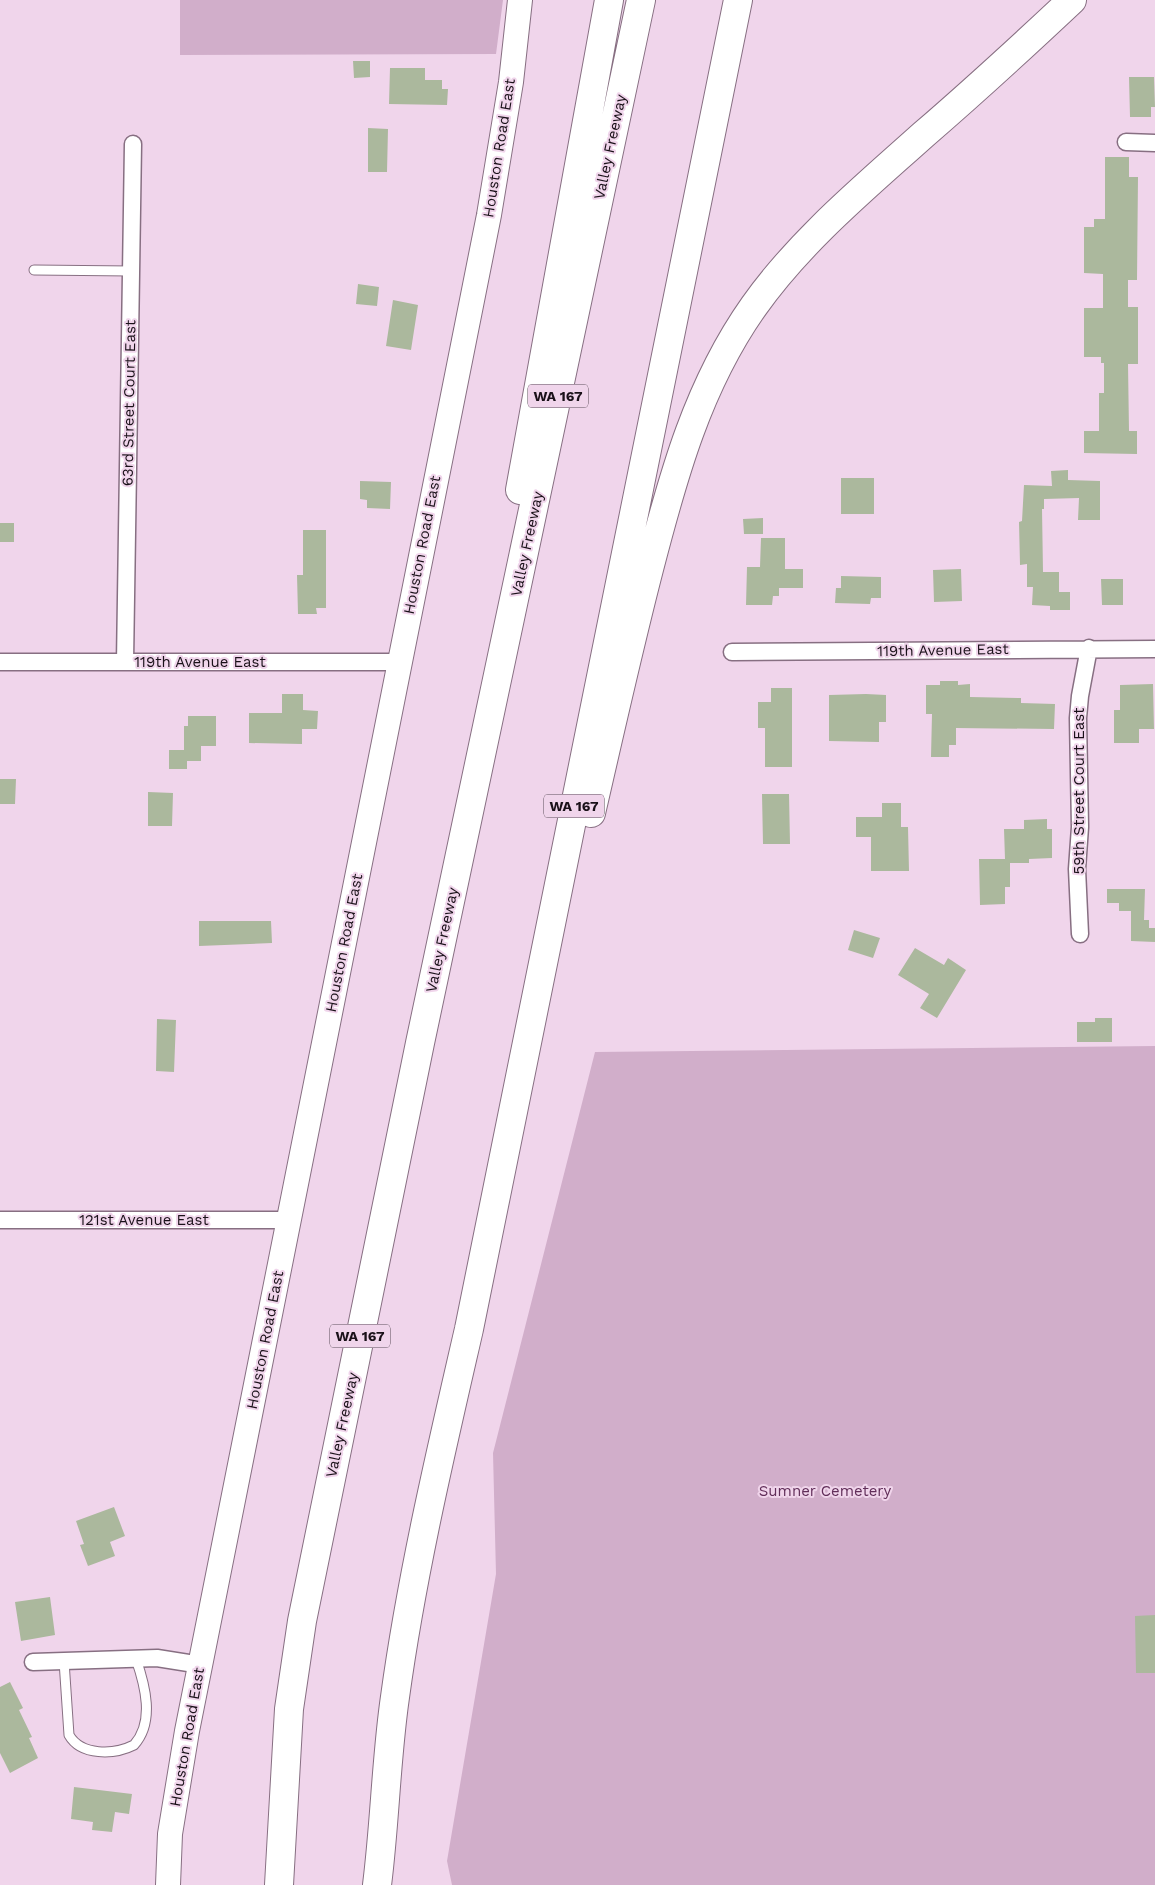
<svg xmlns="http://www.w3.org/2000/svg" width="1155" height="1885" font-family="'Work Sans',sans-serif">
<style>
.green{fill:#d1aeca}
.building{fill:#abb89d}
.lines{fill:none;stroke-linecap:round;stroke-linejoin:round}
.lane-casing{stroke:#876f82;stroke-width:11}
.street-casing{stroke:#876f82;stroke-width:19}
.secondary-casing{stroke:#876f82;stroke-width:26}
.highway-casing{stroke:#876f82;stroke-width:30}
.lane{stroke:#fff;stroke-width:9}
.street{stroke:#fff;stroke-width:16}
.secondary{stroke:#fff;stroke-width:24}
.highway{stroke:#fff;stroke-width:28}
.labels{text-anchor:middle;stroke-width:4;stroke-linejoin:round;paint-order:stroke}
.shield{fill:#f0d5eb;stroke:#5a4c58;stroke-width:1}
.shield-label{font-size:14px;font-weight:bold;fill:#1a1119}
.street-label{font-size:15px;fill:#1a1119;stroke:#f0d5eb}
.park-label{font-size:15px;fill:#612e59;stroke:#f0d5eb}
</style>
<rect width="100%" height="100%" fill="#f0d5eb"/>
<path class="green" d="M180 0H503L496 54 180 55Z
M1155 1046V1885H452L447 1861 496 1574 493 1453 595 1052Z"/>
<path class="building" d="M353 61H370V77L354 78Z
M390 68H425V80H442V89H448L447 105 389 104Z
M1129 77H1154L1155 107H1151V117H1130Z
M368 128 388 129 387 172H368Z
M1105 157H1129V177H1138L1137 280H1128V307H1138V364H1128L1129 431H1137V454L1084 453V431H1099V393H1104V363H1101V357H1084V308H1103V274L1084 273V227H1094V219H1105Z
M358 284 379 287 377 306 356 304Z
M393 300 418 305 411 350 386 346Z
M1068 470V480L1100 481V520H1078L1079 498 1044 499V509H1042L1043 572H1059V592H1070V610H1050V606L1032 605 1033 587H1027V564L1020 565 1019 522 1022 521 1024 485 1052 486 1051 471Z
M841 478H874V514H841Z
M360 481 391 482 390 509 367 508V500L360 499Z
M763 518V534H744L743 519Z
M0 523H14V542H0Z
M303 530H326V608H316L317 614H298L297 575H303Z
M761 538H785V569H803V588H779V596H773L772 605H746L747 567H760Z
M961 569 962 601 934 602 933 570Z
M841 576 881 577V598H871L870 604 835 603 836 588H841Z
M1101 579H1123V605H1102Z
M940 681H958V685L970 684V697L1021 698V703L1055 704 1054 729 956 728V745H949V757H931L932 714H926V685H940Z
M1153 684 1154 729H1139V743H1114V710H1120V685Z
M771 688H792V767H765V728H758V702H771Z
M282 694H303V710L318 711 317 729H302V744L249 743V713H282Z
M866 694 886 695V722H879V742L829 741V695Z
M188 716H216V746H201V761H187V769H169V750H184V726H188Z
M0 779H16L15 804H0Z
M148 792 173 793 172 826H148Z
M762 794H789L790 844H763Z
M882 803H901V827H908L909 871H871V837H856V817H882Z
M1047 819V829H1052V858L1029 859V863H1010V887H1005V904L980 905 979 859H1005L1004 829H1024V820Z
M1107 889H1145L1144 920H1149V928H1155V942L1131 941V911H1119V903H1107Z
M199 921H271L272 943 199 946Z
M854 930 880 938 873 958 848 950Z
M915 948 944 965 948 958 966 970 937 1018 920 1008 929 994 898 975Z
M1095 1018H1112V1042H1077V1022H1095Z
M157 1019 176 1020 174 1072 156 1071Z
M114 1507 125 1536 110 1542 115 1556 88 1566 80 1545 84 1544 76 1521Z
M50 1597 55 1635 21 1641 15 1602Z
M1155 1615V1673H1136L1135 1616Z
M10 1682 23 1708 19 1710 32 1737 29 1738 38 1758 10 1773 0 1753V1687Z
M74 1787 132 1794 129 1814 115 1812 112 1832 92 1830 93 1822 71 1819Z"/>
<g class="lines">
<defs>
<path id="lane" d="M34 270 131 271
M64 1661 69 1735C81 1756 114 1755 134 1745 155 1722 145 1685 136 1659"/>
<path id="street" d="M1126 142 1155 143
M732 652 1155 649
M0 662H399
M125 662 133 144
M1080 934 1077 869 1080 827 1078 718 1080 696 1089 648
M0 1220H289
M33 1662 157 1658 201 1665"/>
<path id="secondary" d="M168 1885 170 1834 187 1731 489 215 511 82 520 0"/>
<path id="highway" d="M520 490 609 0
M591 813C610 731 628 650 649 569 673 476 698 385 754 306 800 241 864 188 923 135 974 91 1023 46 1072 0
M279 1885 289 1709 302 1621 420 1043 641 0
M377 1885C385 1822 386 1759 395 1697 412 1573 441 1451 469 1329L738 0"/>
</defs>
<use href="#lane" class="lane-casing"/>
<use href="#street" class="street-casing"/>
<use href="#secondary" class="secondary-casing"/>
<use href="#highway" class="highway-casing"/>
<use href="#lane" class="lane"/>
<use href="#street" class="street"/>
<use href="#secondary" class="secondary"/>
<use href="#highway" class="highway"/>
</g>
<g class="labels">
<g class="shield">
<rect x="528" y="384.5" width="60" height="23" rx="4"/>
<rect x="544" y="794.5" width="60" height="23" rx="4"/>
<rect x="330" y="1324.5" width="60" height="23" rx="4"/>
</g>
<g class="shield-label">
<text x="558" y="401">WA 167</text>
<text x="574" y="811">WA 167</text>
<text x="360" y="1341">WA 167</text>
</g>
<g class="street-label">
<text transform="translate(610 147) rotate(-78)" y="5">Valley Freeway</text>
<text transform="translate(499 148) rotate(-81)" y="5">Houston Road East</text>
<text transform="translate(129 403) rotate(-89)" y="5">63rd Street Court East</text>
<text transform="translate(527 544) rotate(-78)" y="5">Valley Freeway</text>
<text transform="translate(422 545) rotate(-79)" y="5">Houston Road East</text>
<text transform="translate(943 650) rotate(-1)" y="5">119th Avenue East</text>
<text x="200" y="667">119th Avenue East</text>
<text transform="translate(1079 791) rotate(-90)" y="5">59th Street Court East</text>
<text transform="translate(442 940) rotate(-78)" y="5">Valley Freeway</text>
<text transform="translate(344 943) rotate(-79)" y="5">Houston Road East</text>
<text x="144" y="1225">121st Avenue East</text>
<text transform="translate(265 1340) rotate(-79)" y="5">Houston Road East</text>
<text transform="translate(342 1425) rotate(-78)" y="5">Valley Freeway</text>
<text transform="translate(187 1737) rotate(-80)" y="5">Houston Road East</text>
</g>
<g class="park-label">
<text x="825" y="1496">Sumner Cemetery</text>
</g>
</g>
</svg>
